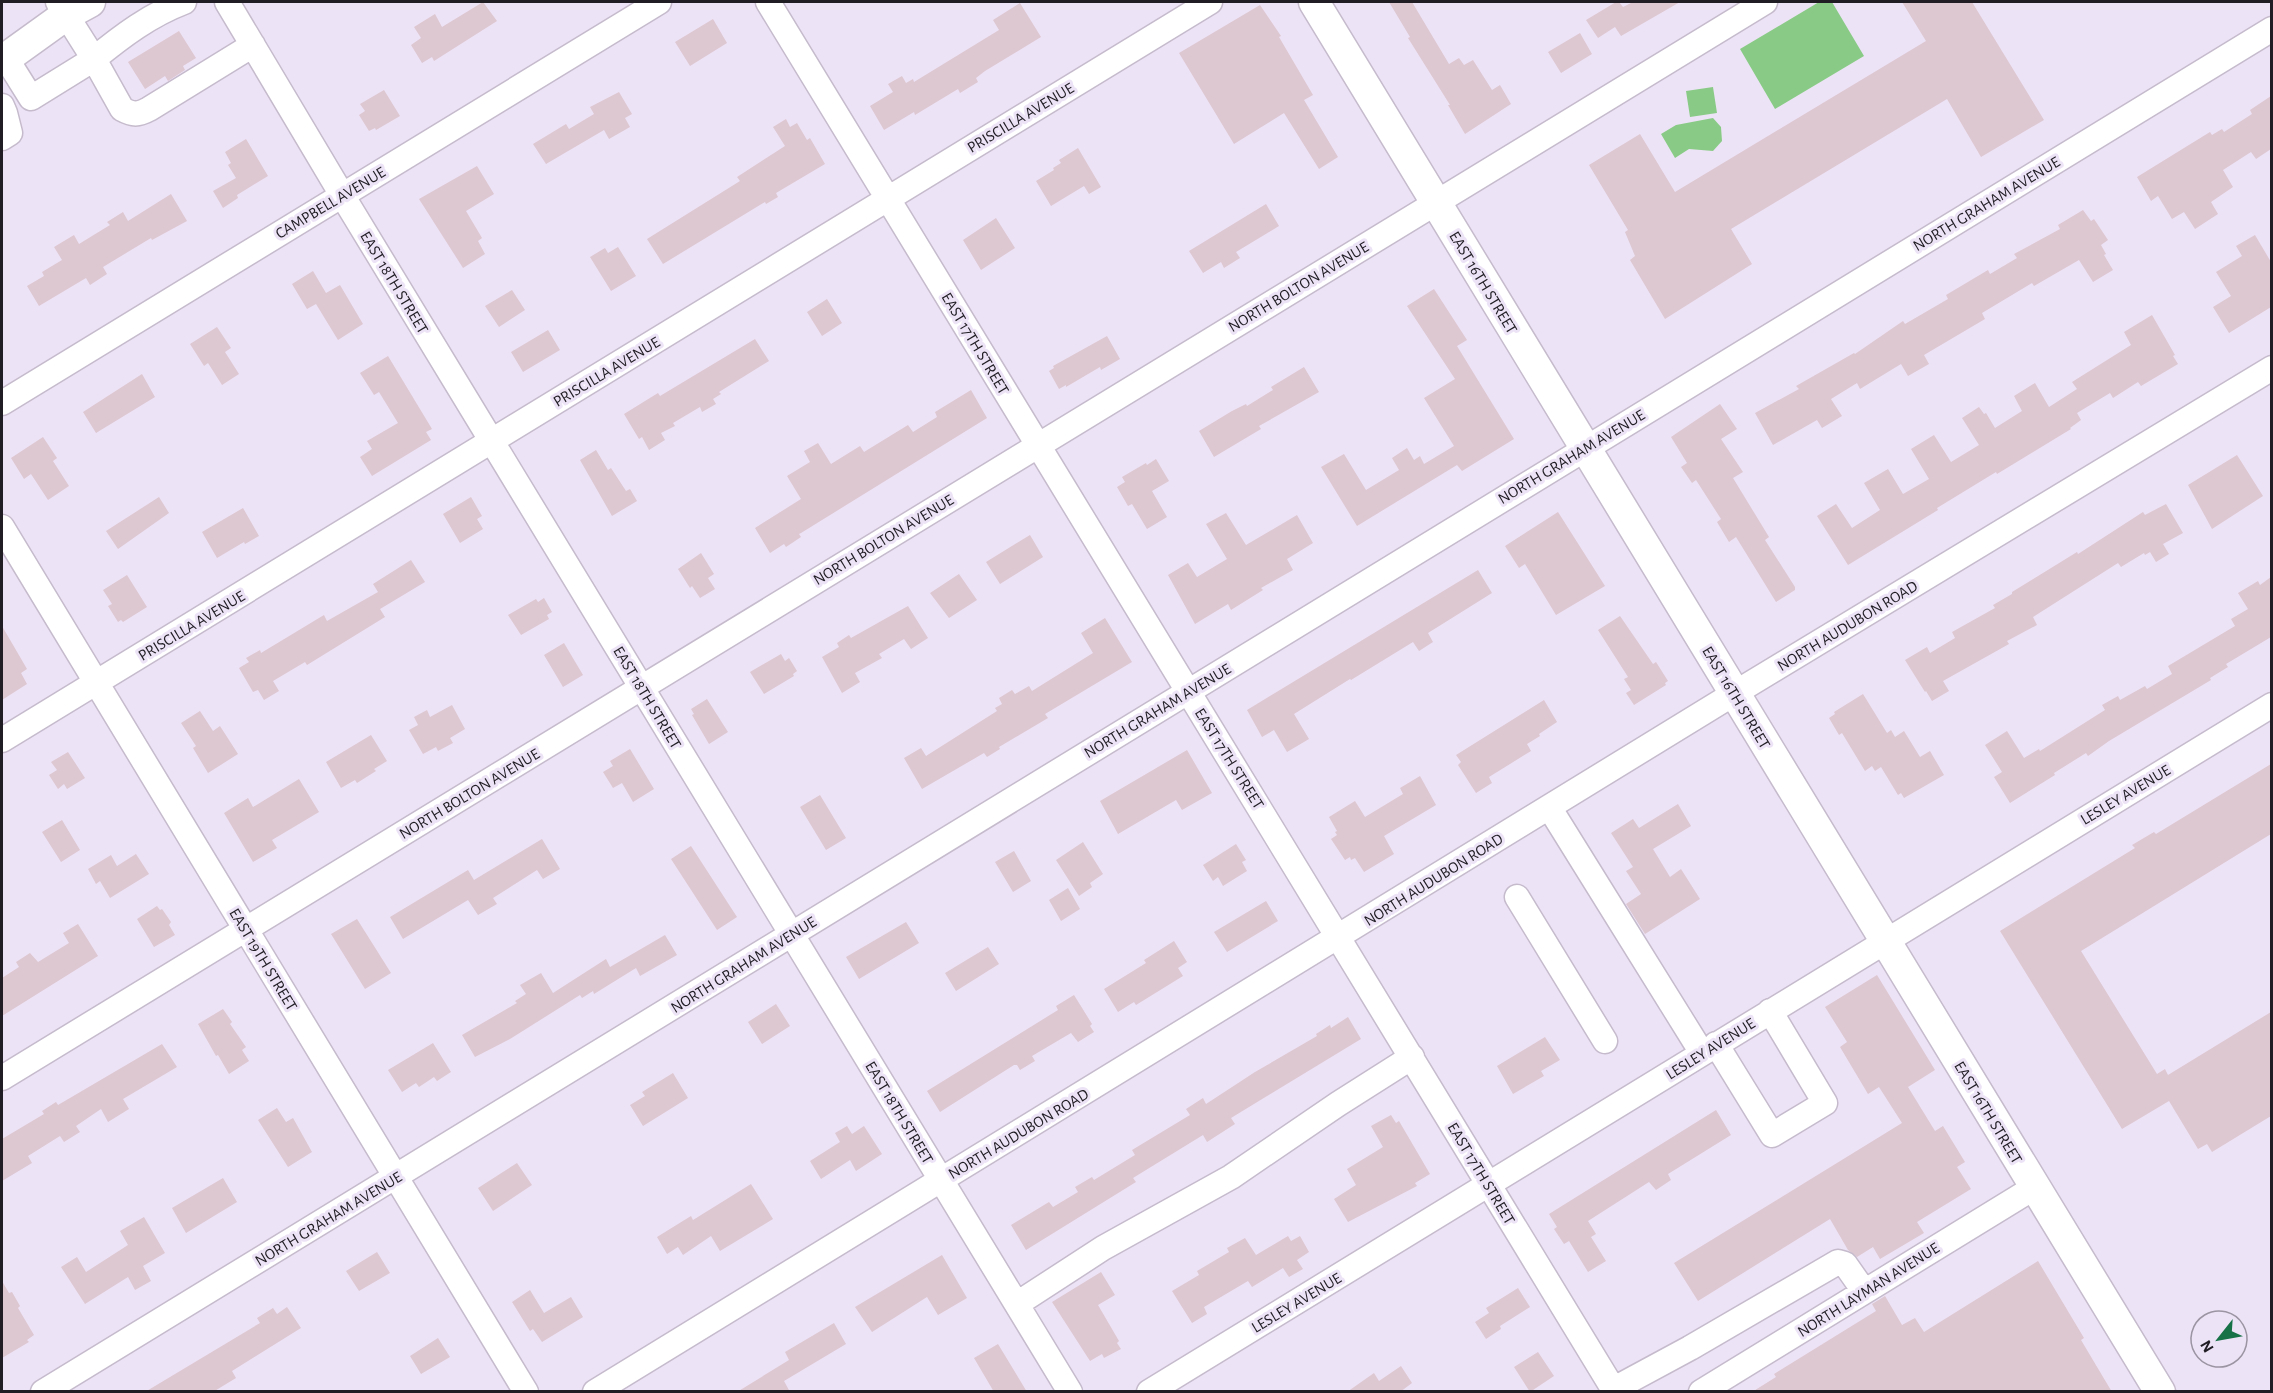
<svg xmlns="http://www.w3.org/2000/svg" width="2273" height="1393" font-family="'Alegreya Sans',sans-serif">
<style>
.green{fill:#89cb86}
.building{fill:#ddc7d1}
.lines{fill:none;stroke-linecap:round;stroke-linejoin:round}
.minor-casing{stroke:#c5bbcd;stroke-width:27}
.major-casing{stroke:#c5bbcd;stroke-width:33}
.minor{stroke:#fff;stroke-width:24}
.major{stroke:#fff;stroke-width:30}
.labels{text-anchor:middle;stroke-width:6;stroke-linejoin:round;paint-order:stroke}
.street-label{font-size:16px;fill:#201d24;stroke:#ede3f6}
</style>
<rect width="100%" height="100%" fill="#ede3f6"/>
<path class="green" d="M1819 2H1832L1864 56 1775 109 1740 49Z
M1713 87 1717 113 1690 117 1686 91Z
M1713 118 1721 127 1722 141 1713 151 1689 149 1675 158 1661 134 1676 125Z"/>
<path class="building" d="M483 2 497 21 434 61 432 57 422 63 411 45 421 38 414 27 435 14 442 27Z
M1389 2H1412L1449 64 1459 58 1464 65 1473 60 1492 90 1500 85 1511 104 1465 134 1448 105H1450L1408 38 1410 37Z
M1616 2H1619L1623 7 1633 2H1680L1621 36 1615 27 1598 38 1586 20Z
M1902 2H1972L2044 120 1981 157 1947 99 1731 229 1752 264 1665 319 1630 260 1635 256 1625 232 1628 230 1589 165 1640 134 1675 192 1926 41Z
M1020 3 1041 37 985 71 976 78 978 82 960 93 958 89 915 115 914 112 884 130 870 106 893 92 888 84 902 76 906 83 913 79 914 82 999 30 993 20Z
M1260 5 1281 36 1279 37 1313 95 1304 100 1338 157 1319 169 1284 113 1234 144 1179 53Z
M713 19 727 43 690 66 675 42Z
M179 31 196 58 183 66 185 70 168 81 165 76 145 89 128 62Z
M1580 33 1592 54 1561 73 1548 52Z
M384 90 400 116 376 130 375 128 369 131 359 115 365 111 360 104Z
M619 92 632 114 625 118 630 127 609 139 604 130 546 164 533 144 566 124 569 129 594 114 590 107Z
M2271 96V149L2256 159 2251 152 2223 170 2233 187 2211 202 2218 214 2195 229 2184 212 2172 219 2158 196 2151 201 2137 177 2210 132 2212 135 2222 129 2224 132 2252 114 2250 110Z
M786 119 790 127 797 123 807 140 810 138 825 164 776 193 778 197 766 204 765 202 663 264 647 239 740 181 737 177 785 146 773 127Z
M246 139 268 176 237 195 238 198 223 208 213 191 236 178 228 165 231 163 225 152Z
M1078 148 1101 187 1089 194 1084 186 1051 206 1036 181 1054 170 1053 168 1061 163 1059 160Z
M477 166 494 194 466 211 482 238 478 241 485 254 463 268 419 199Z
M171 194 187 221 152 240 151 238 103 267 107 274 90 285 86 278 39 306 27 286 44 276 42 272 62 260 54 247 74 235 79 244 110 225 107 222 123 212 128 221Z
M1266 204 1279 226 1236 252 1240 258 1224 268 1221 262 1203 273 1189 251Z
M2083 210 2091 221 2094 219 2108 240 2101 245 2106 254 2104 255 2113 270 2093 282 2079 260 2034 286 2032 283 1982 313 1985 319 1924 355 1929 364 1908 376 1901 364 1860 389 1857 383 1831 399 1842 416 1822 428 1817 420 1773 445 1755 413 1799 389 1796 386 1854 353 1855 354 1903 321 1905 324 1948 299 1946 295 1988 270 1990 274 2017 258 2014 254 2060 229 2058 225Z
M996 218 1015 248 981 270 963 240Z
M2255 235 2271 262V307L2229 333 2213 307 2231 296 2216 272 2242 256 2236 246Z
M618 247 636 276 611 291 590 257 605 248 608 253Z
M313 271 326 293 340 285 363 324 338 340 316 304 307 309 292 284Z
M1434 289 1467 340 1457 346 1514 439 1462 471 1457 465 1357 526 1321 467 1344 454 1366 490 1399 470 1392 458 1407 448 1414 460 1420 456 1424 464 1454 446 1424 398 1455 379 1407 306Z
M512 290 525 310 499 327 485 306Z
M827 299 842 323 822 336 807 312Z
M2152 315 2175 355 2173 356 2178 364 2141 386 2138 382 2113 398 2110 393 2077 413 2081 420 2070 428 2071 429 1997 474 1996 472 1937 508 1938 510 1848 565 1817 516 1836 504 1852 528 1880 510 1864 483 1888 469 1903 494 1929 479 1911 449 1934 435 1951 462 1979 445 1962 418 1979 407 1984 414 1986 413 1995 428 2022 411 2014 396 2035 383 2049 407 2077 389 2072 382 2131 345 2124 332Z
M217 327 231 348 225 352 239 374 222 385 208 363 204 366 190 344Z
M548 330 560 350 523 372 511 352Z
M1107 336 1120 359 1101 370 1100 367 1066 387V385L1059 389 1049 371 1054 368 1053 366Z
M755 339 769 361 719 392 721 394 713 399 716 404 702 412 700 407 673 423 675 426 661 433 665 440 649 450 642 437 639 439 624 414 658 393 660 396Z
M388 356 432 429 426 432 431 440 372 476 360 457 372 449 367 441 398 423 379 392 374 395 360 373Z
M1304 367 1319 392 1259 426 1261 429 1214 457 1199 431 1232 411 1246 404 1247 406 1273 390 1271 387Z
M142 374 155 397 96 433 83 412Z
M971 390 987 418 801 533 799 534 801 537 786 547 784 544 770 553 755 528 801 499 787 476 810 462 804 451 818 443 831 464 860 446 864 452 908 425 913 432 937 417 935 412Z
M1720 404 1737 429 1721 439 1743 472 1733 478 1769 537 1765 540 1795 587V590L1776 602 1736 537 1729 542 1717 522 1721 519 1696 480 1692 483 1681 467 1687 463 1671 437Z
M43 437 57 458 53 461 69 486 48 500 31 474 24 479 11 458Z
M596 450 608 470 611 468 626 491 630 489 637 501 612 516 580 460Z
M2237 455 2263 496 2212 529 2188 485Z
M1156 459 1169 481 1152 491 1167 517 1147 529 1132 504 1128 506 1117 487 1125 482 1122 477 1146 463 1147 465Z
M159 497 169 513 118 549 106 531Z
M471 497 482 516 477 519 483 529 460 543 443 514Z
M2166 504 2183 533 2163 544 2169 554 2156 562 2150 552 2145 555 2144 553 2121 567 2118 563 2033 617 2037 625 2007 641 2009 644 1943 681 1949 691 1932 701 1926 691 1925 692 1905 660 1927 647 1930 653 1955 638 1952 632 1995 608 1993 605 2012 594V592L2077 552 2078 554 2143 512 2145 515Z
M243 508 259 536 245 544 244 542 217 558 202 532Z
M1558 512 1605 586 1556 615 1525 564 1519 568 1505 546Z
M1226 513 1246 545 1297 515 1313 543 1287 559 1293 570 1261 588 1263 590 1231 610 1228 604 1195 624 1168 575 1188 563 1197 577 1227 559 1206 524Z
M1030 535 1043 557 1000 584 986 562Z
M701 553 714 574 708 578 715 589 700 598 692 586 690 588 678 569Z
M411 560 425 582 380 609 385 617 307 665 305 662 273 681 279 691 264 700 258 690 253 692 239 668 249 662 246 658 260 650 261 653 324 615 327 621 378 592 373 584Z
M1478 570 1492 593 1428 633 1433 642 1419 651 1413 642 1351 680 1350 679 1294 714 1309 739 1287 752 1274 730 1262 737 1247 710Z
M959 574 977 600 949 618 930 593Z
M127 575 147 607 123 622 121 620 118 622 108 606 112 604 103 590Z
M2271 577V637L2226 664 2228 667 2210 678 2211 680 2109 741 2088 756 2086 753 2054 773 2055 775 2010 803 1994 777 2002 772 1985 745 2007 731 2024 758 2039 749 2040 751 2105 710 2102 705 2118 696 2120 700 2145 686 2147 689 2172 674 2168 666 2235 626 2231 619 2248 609 2238 593 2258 581 2260 585Z
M544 598 552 612 547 615 549 619 521 635 508 615 536 599 538 602Z
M908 606 928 638 911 649 904 639 879 654 882 658 855 673 860 682 842 693 822 657 839 647 837 643 849 635 851 638Z
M1620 616 1653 664 1656 662 1668 681 1665 683 1666 685 1634 705 1626 693 1631 690 1624 679 1628 677 1598 630Z
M1105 618 1132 662 1045 714 1048 718 999 747 1000 749 987 757 984 753 922 789 904 758 921 748 926 756 997 711 995 708 1002 704 999 698 1012 690 1015 694 1029 686 1032 691 1093 653 1081 633Z
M2 626 27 669 21 673 27 684 2 700Z
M564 643 583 675 563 687 544 655Z
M781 654 785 661 789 658 797 671 793 674 794 676 764 694 750 672Z
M1863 694 1887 733 1891 730 1895 737 1904 731 1920 757 1930 751 1944 775 1904 798 1901 793 1898 795 1881 767 1875 771 1872 766 1865 771 1842 733 1839 735 1829 718 1835 714 1834 712Z
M707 699 728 732 709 744 692 715 694 714 691 709Z
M1544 700 1557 722 1539 734 1540 736 1527 744 1531 751 1489 777 1492 783 1476 793 1458 765 1461 762 1456 755Z
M452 705 465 729 450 738 453 743 438 751 436 747 423 754 409 730 418 725 414 717 427 710 430 717Z
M200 711 213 731 220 726 238 754 208 773 193 748 196 746 181 723Z
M371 735 387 761 374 769 376 771 357 783 355 780 341 788 326 762Z
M630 749 654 789 633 802 622 783 613 788 603 772 613 766 610 761Z
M1187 750 1212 793 1182 810 1176 800 1118 834 1100 801Z
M68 752 85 778 67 789 64 784 58 789 49 775 57 770 51 762Z
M2271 764V834L2081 951 2157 1074 2165 1069 2168 1075 2271 1012V1116L2212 1152 2207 1144 2198 1149 2169 1101 2122 1129 2000 931 2135 848 2132 845 2154 832 2156 834Z
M1420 776 1436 805 1384 836 1394 854 1364 872 1355 858 1351 860 1350 857 1345 860 1331 839 1337 835 1335 832 1337 831 1329 817 1355 801 1365 817 1403 794 1400 788Z
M299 779 319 812 272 840 277 848 253 862 224 813 248 798 253 807Z
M820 795 846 838 826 850 800 807Z
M1678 804 1691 826 1653 849 1670 877 1681 869 1700 899 1645 934 1626 904 1641 894 1626 871 1633 867 1611 833 1633 819 1639 828Z
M62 820 80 850 61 862 42 832Z
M542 839 560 869 543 879 537 870 493 898 497 904 478 915 468 900 403 939 390 917 468 870 474 880Z
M1083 842 1103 874 1090 883 1092 887 1079 896 1056 860Z
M1236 844 1246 860 1242 862 1247 871 1223 886 1218 877 1213 881 1203 865Z
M691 846 737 917 717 930 671 859Z
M1014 851 1031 881 1013 892 995 862Z
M136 854 149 874 110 898 100 881 96 884 88 869 111 855 117 866Z
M1068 888 1080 909 1061 921 1049 900Z
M1266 901 1278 921 1227 952 1214 932Z
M157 906 160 910 162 909 171 922 169 925 175 935 154 947 137 919Z
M357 919 391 973 365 989 331 934Z
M906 922 919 943 859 979 846 957Z
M78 924 98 956 2 1016V978L19 967 16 962 30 953 38 962 69 943 63 933Z
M665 935 677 955 640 976 636 968 594 994 593 991 582 998 580 995 510 1039 475 1057 462 1035 517 1003 515 1001 526 994 520 985 541 973 553 993 606 959 610 967Z
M1174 941 1187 962 1178 968 1183 976 1136 1005 1134 1002 1118 1012 1104 989 1146 963 1144 960Z
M988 947 999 964 956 991 945 973Z
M1877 975 1935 1070 1908 1087 1935 1131 1943 1126 1965 1162 1957 1167 1971 1189 1917 1222 1924 1233 1880 1259 1873 1247 1857 1257 1848 1250 1830 1219 1698 1301 1674 1263 1902 1123 1879 1087 1868 1094 1840 1047 1847 1042 1825 1007Z
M1074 995 1092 1024 1090 1026 1094 1032 1078 1042 1071 1033 1032 1056 1035 1061 1020 1070 1017 1065H1014L940 1112 927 1091 1058 1010 1056 1006Z
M776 1004 790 1026 762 1044 748 1022Z
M223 1009 232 1022 230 1024 246 1047 242 1050 249 1061 229 1074 218 1055 216 1056 198 1024Z
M1348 1017 1361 1039 1231 1118 1235 1124 1207 1142 1203 1135 1133 1178 1136 1182 1026 1250 1011 1225 1049 1202 1053 1207 1078 1192 1075 1187 1092 1177 1094 1180 1135 1155 1132 1150 1190 1115 1186 1109 1203 1098 1206 1104 1255 1072 1317 1036 1316 1034 1330 1025 1331 1028Z
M1545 1037 1560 1060 1541 1071 1544 1076 1513 1094 1497 1066Z
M433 1043 451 1072 437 1081 434 1077 419 1087 416 1083 402 1092 388 1070Z
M162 1044 177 1067 123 1099 129 1109 108 1122 101 1109 76 1126 80 1132 64 1142 60 1136 28 1156 32 1163 2 1181V1139L44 1114 42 1111 56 1102 58 1105Z
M673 1073 688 1098 643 1126 630 1105 645 1096 642 1092Z
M277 1108 286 1122 293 1118 312 1152 288 1167 258 1120Z
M1716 1110 1731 1135 1668 1174 1671 1180 1656 1190 1649 1182 1588 1221 1596 1234 1591 1237 1606 1261 1588 1272 1569 1241 1564 1244 1554 1229 1557 1227 1549 1214Z
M1391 1115 1396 1123 1399 1121 1430 1174 1415 1183 1417 1186 1348 1222 1334 1199 1356 1185 1347 1169 1383 1147 1371 1126Z
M847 1126 852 1134 864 1126 882 1154 856 1171 850 1160 821 1179 810 1161 840 1142 835 1133Z
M517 1163 532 1185 493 1211 478 1188Z
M223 1178 237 1202 186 1233 172 1208Z
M751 1184 773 1219 720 1251 711 1236 683 1255 678 1247 667 1254 657 1237 691 1216 693 1220Z
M144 1217 165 1253 143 1266 151 1281 135 1290 128 1277 85 1304 61 1267 77 1257 86 1272 128 1245 120 1231Z
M1288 1236 1291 1241 1300 1236 1309 1252 1297 1260 1303 1269 1289 1277 1283 1268 1252 1287 1248 1281 1204 1307 1207 1314 1192 1323 1172 1291 1199 1275 1197 1271 1229 1252 1227 1248 1245 1238 1256 1255Z
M377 1252 390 1273 359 1291 346 1271Z
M942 1255 967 1298 938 1315 927 1297 872 1332 855 1307Z
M2038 1261 2084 1338 2081 1340 2112 1392H1752L1776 1377 1774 1374 1876 1311 1872 1304 1885 1296 1902 1325 1915 1318 1924 1332Z
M1101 1272 1115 1295 1098 1305 1119 1341 1117 1343 1121 1349 1104 1358 1102 1354 1090 1361 1052 1302Z
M2 1281 9 1293 12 1292 20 1306 18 1308 34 1335 27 1340 29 1342 2 1358Z
M1518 1288 1530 1307 1500 1326 1501 1329 1486 1339 1475 1322 1489 1313 1486 1308Z
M530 1290 544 1313 571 1297 583 1317 542 1342 533 1329 530 1331 512 1302Z
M287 1307 301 1328 232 1371 236 1378 213 1392H145L260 1323 257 1318 273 1308 277 1314Z
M834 1323 846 1344 784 1381 790 1392H737L789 1360 785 1352Z
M438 1338 450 1357 421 1374 410 1356Z
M998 1344 1027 1392H994L974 1358Z
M1538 1352 1554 1376 1530 1392 1514 1367Z
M1401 1366 1412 1383 1400 1392H1347L1374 1373 1379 1381Z"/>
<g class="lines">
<defs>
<path id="minor" d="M184 2C150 15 122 36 94 59L122 109C133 115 138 115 149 109L253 45
M227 2 342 195 1070 1392
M768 2 1615 1392
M6 58 31 98 94 59 58 2
M2 106 5 113 10 133 2 138
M2 403 659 2
M2 527 526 1392
M2 740 1210 2
M1549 807 1702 1053
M1517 897 1605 1041
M1716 1044 1772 1135 1825 1103 1770 1011
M2 1078 1765 2
M1017 1304 1103 1248 1231 1177 1338 1104 1412 1057
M1614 1389 1690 1348 1838 1262 1845 1264 1864 1291
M43 1392 2272 29
M595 1392 1735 693 2272 368
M1149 1392 2272 705
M1701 1392 2035 1187"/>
<path id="major" d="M1314 2 2160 1392
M2 61 66 15 90 2"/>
</defs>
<use href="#minor" class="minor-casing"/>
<use href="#major" class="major-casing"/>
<use href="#minor" class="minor"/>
<use href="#major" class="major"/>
</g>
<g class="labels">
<g class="street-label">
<text transform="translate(1020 117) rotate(-31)" y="6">PRISCILLA AVENUE</text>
<text transform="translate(330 202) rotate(-31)" y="6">CAMPBELL AVENUE</text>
<text transform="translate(1986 203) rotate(-31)" y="6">NORTH GRAHAM AVENUE</text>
<text transform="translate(395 282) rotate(59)" y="6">EAST 18TH STREET</text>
<text transform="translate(1484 282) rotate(59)" y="6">EAST 16TH STREET</text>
<text transform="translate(1298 286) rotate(-31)" y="6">NORTH BOLTON AVENUE</text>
<text transform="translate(976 343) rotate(59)" y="6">EAST 17TH STREET</text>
<text transform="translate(606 371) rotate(-31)" y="6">PRISCILLA AVENUE</text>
<text transform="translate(1571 456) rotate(-31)" y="6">NORTH GRAHAM AVENUE</text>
<text transform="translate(883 539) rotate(-31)" y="6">NORTH BOLTON AVENUE</text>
<text transform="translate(191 625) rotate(-31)" y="6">PRISCILLA AVENUE</text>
<text transform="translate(1847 625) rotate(-31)" y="6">NORTH AUDUBON ROAD</text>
<text transform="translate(648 697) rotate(59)" y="6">EAST 18TH STREET</text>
<text transform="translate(1737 697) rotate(59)" y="6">EAST 16TH STREET</text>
<text transform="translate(1157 710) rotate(-31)" y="6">NORTH GRAHAM AVENUE</text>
<text transform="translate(1230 758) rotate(58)" y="6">EAST 17TH STREET</text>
<text transform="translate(469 793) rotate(-31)" y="6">NORTH BOLTON AVENUE</text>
<text transform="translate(2125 794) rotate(-31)" y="6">LESLEY AVENUE</text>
<text transform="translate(1433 879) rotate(-32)" y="6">NORTH AUDUBON ROAD</text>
<text transform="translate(264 959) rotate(59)" y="6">EAST 19TH STREET</text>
<text transform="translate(743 964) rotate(-32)" y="6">NORTH GRAHAM AVENUE</text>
<text transform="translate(1710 1048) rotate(-32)" y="6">LESLEY AVENUE</text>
<text transform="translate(900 1112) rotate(59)" y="6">EAST 18TH STREET</text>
<text transform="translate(1989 1112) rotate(59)" y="6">EAST 16TH STREET</text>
<text transform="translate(1018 1133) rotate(-31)" y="6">NORTH AUDUBON ROAD</text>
<text transform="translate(1482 1173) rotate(59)" y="6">EAST 17TH STREET</text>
<text transform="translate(328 1218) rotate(-31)" y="6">NORTH GRAHAM AVENUE</text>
<text transform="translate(1868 1289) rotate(-32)" y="6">NORTH LAYMAN AVENUE</text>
<text transform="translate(1296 1302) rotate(-31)" y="6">LESLEY AVENUE</text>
</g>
</g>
<rect width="2273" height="1393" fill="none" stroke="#201d24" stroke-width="6"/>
<g transform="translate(2219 1339) rotate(239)"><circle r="28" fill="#ede3f6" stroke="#9b94a2" stroke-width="1.5"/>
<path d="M0-4.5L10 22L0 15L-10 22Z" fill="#177247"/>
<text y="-9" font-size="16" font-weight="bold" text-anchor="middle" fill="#201d24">N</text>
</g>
</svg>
